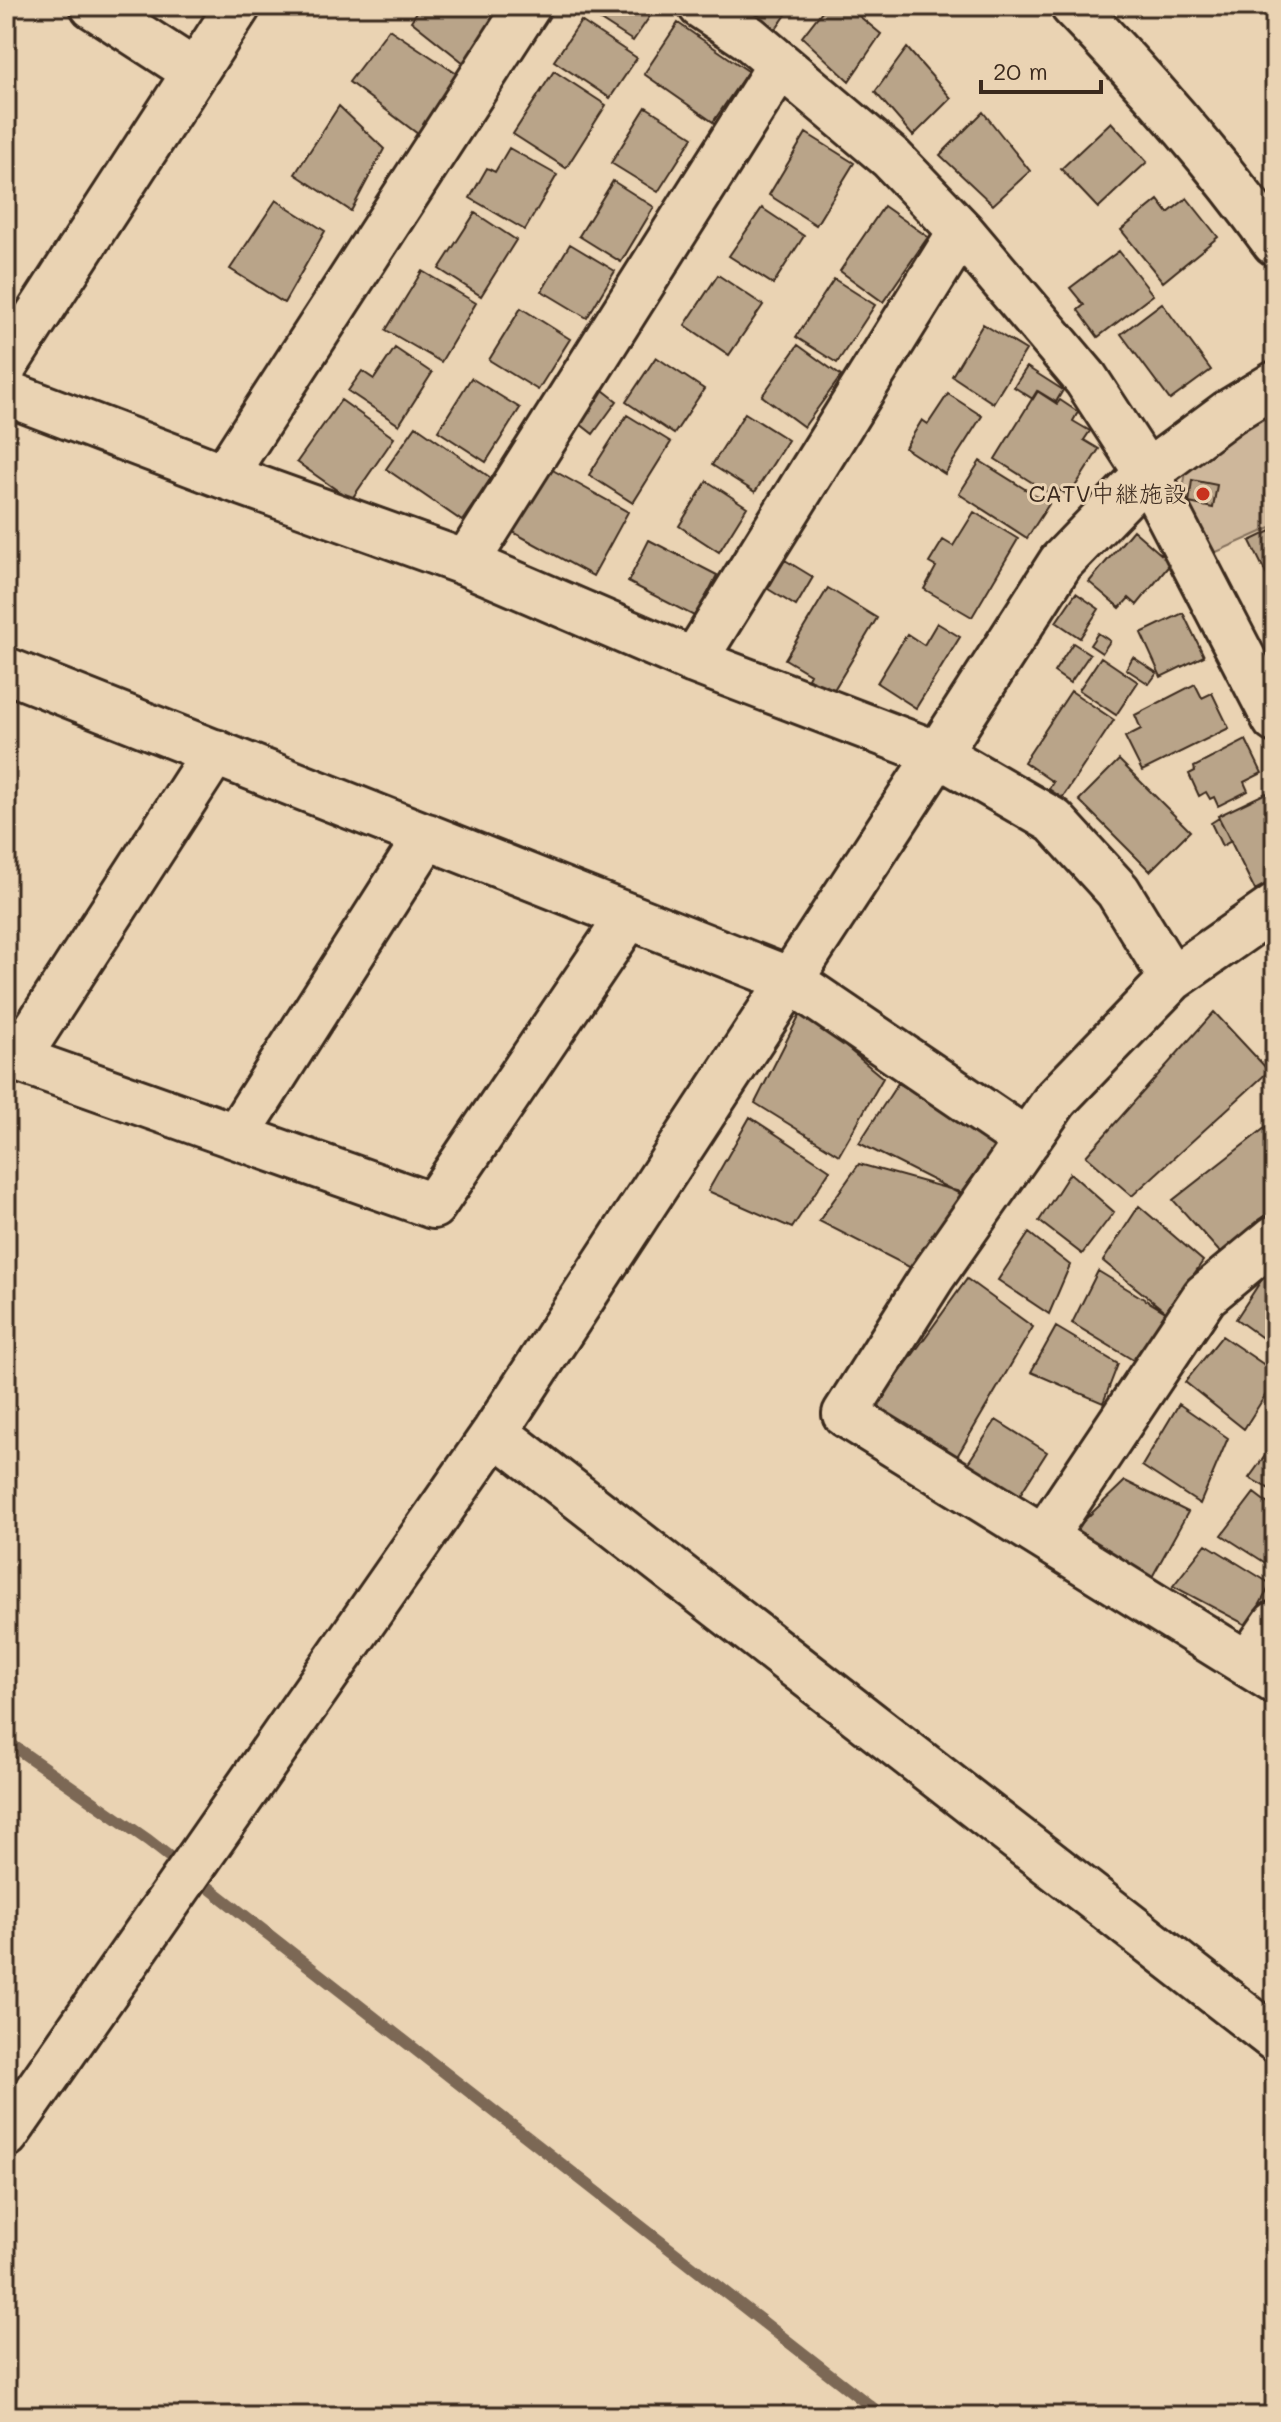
<svg xmlns="http://www.w3.org/2000/svg" width="1281" height="2422" font-family="Mali,'Klee One',sans-serif">
<style>
.green{fill:#ceb79b;stroke:#84705c;stroke-width:2}
.lines{fill:none;stroke-linecap:round;stroke-linejoin:round}
.stream{stroke:#7b6754;stroke-width:12}
.building{fill:#b9a489;stroke:#3b2a1e;stroke-width:2}
.minor-casing{stroke:#3b2a1e;stroke-width:50}
.tertiary-casing{stroke:#3b2a1e;stroke-width:50}
.minor{stroke:#ead3b3;stroke-width:44}
.tertiary{stroke:#ead3b3;stroke-width:44}
.poi-dot{fill:#c8321e;stroke:#ead3b3;stroke-width:3}
.labels{text-anchor:middle;stroke-width:6;stroke-linejoin:round;paint-order:stroke}
.poi-label{font-size:24px;fill:#3b2a1e;stroke:#ead3b3;text-anchor:end}
</style>
<rect width="100%" height="100%" fill="#ead3b3"/>
<filter id="ink" filterUnits="userSpaceOnUse"><feTurbulence type="fractalNoise" baseFrequency=".0125" numOctaves="2"/><feDisplacementMap in="SourceGraphic" scale="16" xChannelSelector="R" yChannelSelector="G"/><feConvolveMatrix kernelMatrix="1 2 1 2 8 2 1 2 1" color-interpolation-filters="sRGB"/></filter>
<g filter="url(#ink)">
<path class="green" d="M1275 404V526L1212 554 1181 497 1187 468Z"/>
<g class="lines">
<path class="stream" d="M6 1741 148 1840 883 2416"/>
</g>
<path class="building" d="M421 6H492L501 12 464 63 411 21Z
M584 6H657L633 41 582 8Z
M742 6H792L774 32Z
M826 6H847L881 34 849 81 802 37Z
M581 21 637 58 610 98 554 61Z
M678 23 748 71 713 122 644 74Z
M389 29 460 76 418 134 349 82Z
M907 48 951 98 913 136 875 92Z
M554 71 606 105 566 168 513 134Z
M339 106 384 149 351 211 295 174Z
M646 107 693 137 658 192 611 163Z
M983 112 1030 171 993 205 940 155Z
M1111 122 1147 162 1098 208 1061 169Z
M806 133 854 163 816 225 769 195Z
M509 148 557 175 525 230 470 198 487 168 495 172Z
M613 181 654 207 621 262 579 236Z
M1187 198 1218 237 1163 282 1121 230 1158 200 1168 213Z
M276 200 325 231 284 303 230 269Z
M884 206 928 237 883 302 840 271Z
M762 208 804 236 773 284 729 256Z
M475 213 516 240 481 296 439 269Z
M570 244 615 271 587 318 542 291Z
M1119 251 1153 295 1098 337 1078 310 1084 305 1070 288Z
M422 271 476 303 441 362 386 330Z
M718 275 763 305 729 355 685 325Z
M834 279 875 305 837 363 796 337Z
M1162 303 1211 370 1170 400 1121 334Z
M521 308 570 339 538 390 489 360Z
M983 324 1026 350 993 403 952 376Z
M798 345 841 376 804 427 762 396Z
M395 348 432 373 399 425 348 391 362 371 374 379Z
M656 357 704 389 674 434 626 402Z
M1027 367 1063 390 1056 402 1038 391 1033 399 1014 387Z
M471 378 520 408 486 462 438 431Z
M599 387 617 401 593 434 575 420Z
M1037 391 1057 404 1060 400 1078 412 1073 421 1090 431 1084 440 1099 449 1069 496 1060 490 1055 497 995 459Z
M948 394 982 416 945 474 905 448 922 420 928 424Z
M341 400 394 438 351 500 297 462Z
M745 413 788 440 755 492 712 465Z
M627 415 671 442 633 503 589 475Z
M416 426 491 478 462 521 386 469Z
M980 461 1049 504 1027 538 959 494Z
M549 468 628 512 593 576 513 532Z
M1192 480 1217 485 1213 508 1189 503Z
M707 481 747 507 719 552 679 526Z
M974 512 1018 539 972 617 924 589 936 567 929 563 943 540 953 546Z
M1275 529V592L1250 541Z
M1133 530 1171 563 1137 605 1129 598 1120 608 1089 582Z
M649 540 717 575 696 617 628 582Z
M785 560 813 577 796 606 768 589Z
M828 588 877 618 832 693 808 678 810 674 785 659Z
M1076 593 1099 609 1080 638 1056 622Z
M1183 613 1204 656 1161 677 1141 633Z
M937 623 960 637 916 708 877 683 907 634 924 645Z
M1098 633 1110 641 1102 653 1090 645Z
M1073 643 1090 654 1070 683 1054 672Z
M1101 657 1138 682 1116 715 1079 690Z
M1133 657 1157 673 1149 684 1126 669Z
M1195 684 1202 698 1212 693 1229 728 1142 771 1125 737 1141 729 1135 715Z
M1071 691 1114 720 1062 798 1049 789 1053 782 1024 762Z
M1246 740 1262 773 1244 782 1248 791 1218 806 1214 797 1210 799 1206 792 1199 796 1189 774 1195 771 1194 767Z
M1119 760 1190 831 1150 871 1079 800Z
M1266 793 1275 810V879L1255 890 1218 816Z
M1219 818 1231 841 1222 846 1211 823Z
M802 1010 883 1078 839 1155 755 1103Z
M1214 1012 1269 1071 1132 1196 1086 1156Z
M898 1083 1000 1140 960 1194 859 1143Z
M750 1117 830 1170 792 1228 708 1191Z
M1275 1120V1217L1225 1258 1173 1200Z
M859 1164 975 1196 919 1272 819 1221Z
M1070 1173 1114 1212 1082 1254 1039 1221Z
M1139 1206 1203 1261 1167 1313 1103 1261Z
M1029 1233 1070 1265 1049 1314 998 1280Z
M1268 1270 1275 1278V1347L1236 1319Z
M1098 1271 1167 1313 1133 1360 1072 1323Z
M967 1279 1033 1327 952 1465 871 1413Z
M1056 1327 1118 1364 1103 1403 1031 1372Z
M1222 1336 1275 1372V1380L1244 1429 1185 1382Z
M1179 1404 1228 1438 1200 1504 1142 1466Z
M996 1420 1047 1452 1019 1496 968 1463Z
M1275 1442V1492L1249 1478Z
M1125 1481 1188 1512 1146 1588 1070 1534Z
M1254 1493 1275 1509V1569L1222 1535Z
M1206 1544 1271 1584 1248 1626 1173 1586Z"/>
<g class="lines">
<defs>
<path id="minor" d="M93 6 195 72
M701 6 749 38 891 158 961 231 1086 379 1147 473 1275 720
M6 364 238 6
M6 393 224 476 466 563 694 661 938 754 1054 821 1118 891 1172 979
M224 476 528 6
M466 563 780 65
M694 661 961 231
M6 670 790 980 1027 1141
M1275 907 1172 979 1056 1099 932 1277 845 1414 1275 1681
M6 1055 433 1206 629 916
M17 1059 215 752
M236 1136 427 836
M495 1432 1275 2039
M1044 1537 1205 1296 1275 1238
M1248 1663 1275 1624
M6 2135 495 1432 938 754 1061 562 1147 473 1229 412 1275 384"/>
<path id="tertiary" d="M1073 6C1145 80 1214 159 1275 243"/>
</defs>
<use href="#minor" class="minor-casing"/>
<use href="#tertiary" class="tertiary-casing"/>
<use href="#minor" class="minor"/>
<use href="#tertiary" class="tertiary"/>
</g>
</g>
<circle class="poi-dot" cx="1203" cy="494" r="8"/>
<g class="labels">
<g class="poi-label">
<text x="1187" y="502">CATV中継施設</text>
</g>
</g>
<rect width="1281" height="2422" fill="none" stroke="#ead3b3" stroke-width="32"/>
<rect x="16" y="16" width="1249" height="2390" fill="none" stroke="#3b2a1e" stroke-width="3" filter="url(#ink)"/>
<path d="M981 80v12h120v-12" fill="none" stroke="#3b2a1e" stroke-width="4"/>
<text x="993" y="80" font-size="24" fill="#3b2a1e" stroke="#ead3b3" stroke-width="6" paint-order="stroke">20 m</text>
</svg>
